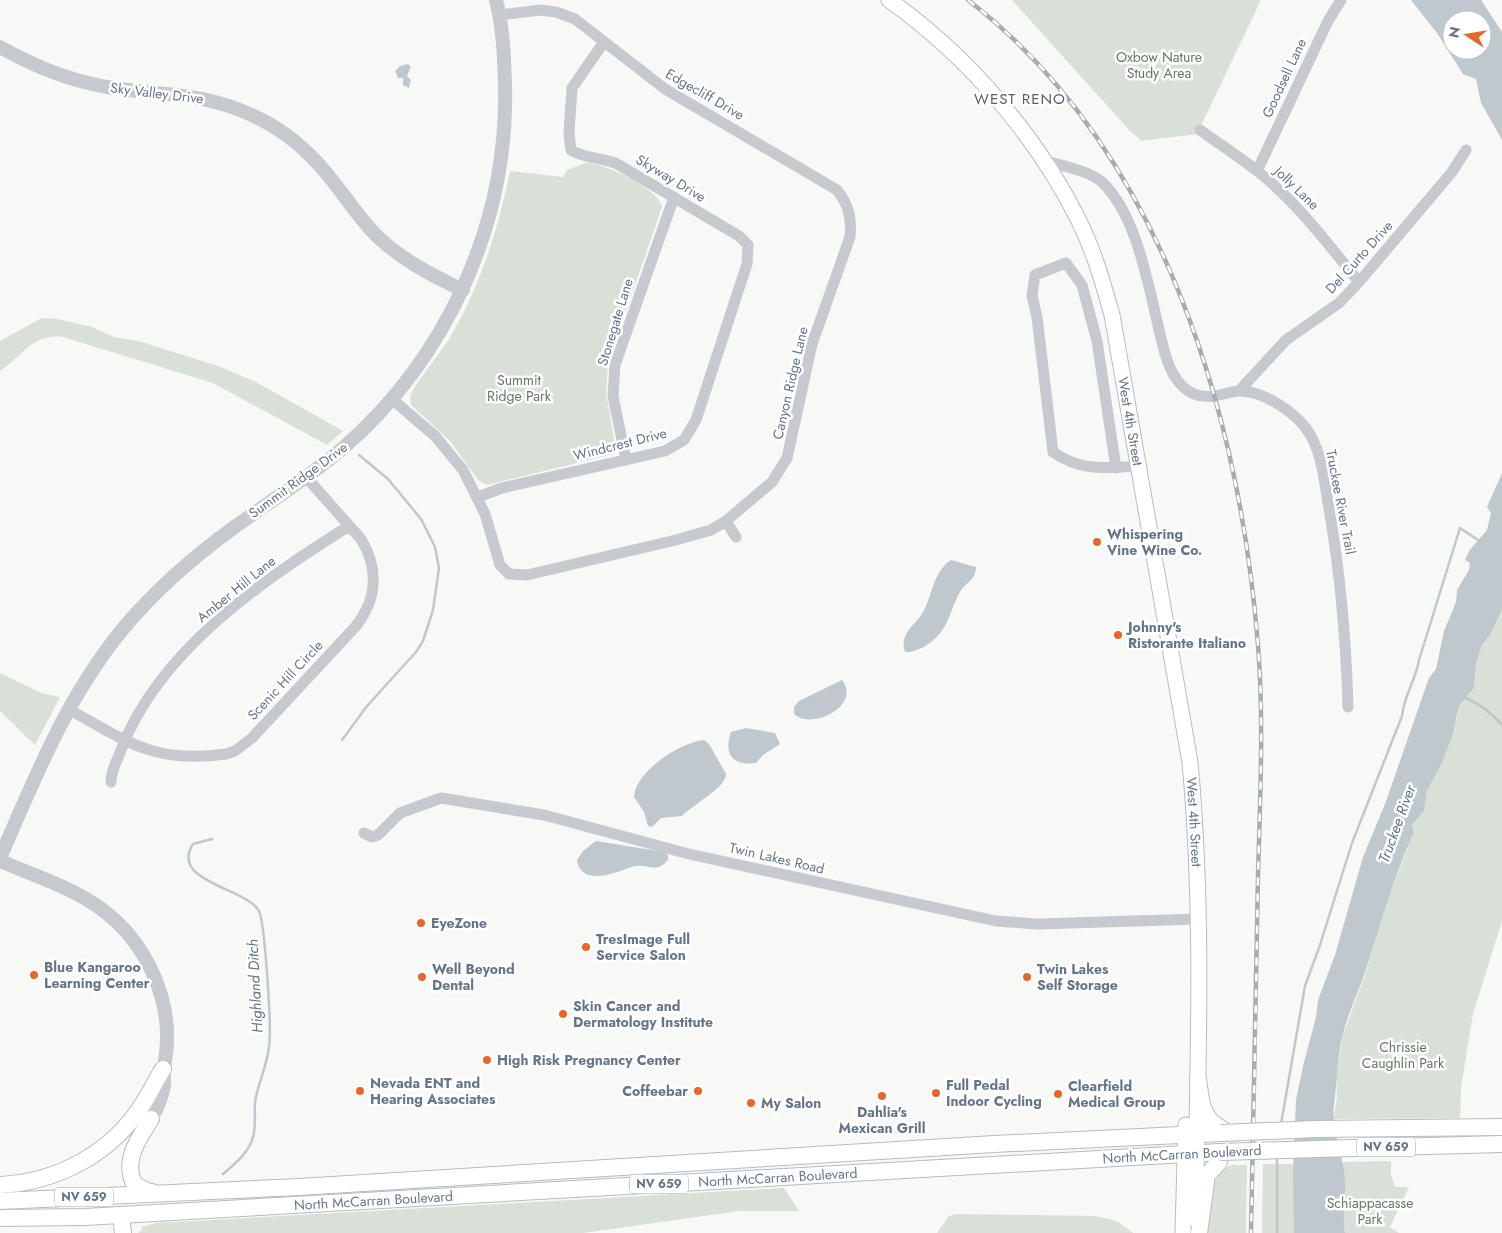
<svg xmlns="http://www.w3.org/2000/svg" width="1502" height="1233" font-family="Jost,sans-serif">
<style>
.green{fill:#d9e0d7}
.water{fill:#bfc8cd;fill-rule:evenodd}
.lines{fill:none;stroke-linecap:round;stroke-linejoin:round}
.stream{stroke:#bfc8cd;stroke-width:2.5}
.secondary-casing{stroke:#b8bdc2;stroke-width:17}
.primary-casing{stroke:#b7bbbf;stroke-width:18}
.minor{stroke:#c6c9cd;stroke-width:11}
.tertiary{stroke:#c6c9cd;stroke-width:14}
.secondary{stroke:#fff;stroke-width:15}
.primary{stroke:#fff;stroke-width:16}
.rail-casing{stroke:#a6acb2;stroke-width:4.5}
.rail{stroke:#fff;stroke-width:2.5;stroke-dasharray:8;stroke-linecap:butt}
.primary-bridge-casing{stroke:#b7bbbf;stroke-width:18;stroke-linecap:butt}
.primary-bridge{stroke:#fff;stroke-width:16}
.poi-dot{fill:#e4682a;stroke:#fff;stroke-width:2}
.labels{text-anchor:middle;stroke-width:5;stroke-linejoin:round;paint-order:stroke}
.shield{fill:#fff;stroke:#959fab;stroke-width:1}
.shield-label{font-size:12px;font-weight:bold;fill:#677687}
.park-label{font-size:14px;fill:#647962;stroke:#fff}
.street-label{font-size:14px;fill:#677687;stroke:#fff}
.poi-label{font-size:14px;font-weight:bold;fill:#677687;stroke:#fff;text-anchor:start}
.neighbourhood-label{font-size:15px;letter-spacing:1px;fill:#555f6c;stroke:#fff}
.water-label{font-size:15px;font-style:italic;fill:#637782;stroke:#fff}
</style>
<rect width="100%" height="100%" fill="#f8f8f6"/>
<path class="green" d="M1012 0H1261L1197 134 1142 141 1130 131Z
M585 163C603 162 660 189 662 207L608 363 606 392 615 445 614 451 606 456 486 485 478 480 450 441 411 405 410 396C420 376 437 358 449 339 480 287 498 230 510 171L563 177 567 170Z
M42 318 58 319 92 327 114 337 142 342 218 366 256 382 343 431 327 445 213 383 63 337C32 333 22 357 0 371V341Z
M1502 610V921L1473 1014 1461 1088 1460 1118 1334 1119 1337 1096 1336 1076 1343 1035 1366 972 1382 912 1414 833 1412 825 1424 811 1427 791 1443 761 1457 718 1459 706 1474 688 1476 664 1482 645 1490 635Z
M0 673 41 693 60 697 35 745 0 711Z
M1391 1161V1175L1395 1187H1409L1390 1227 1399 1233H1345C1341 1209 1346 1186 1341 1162Z
M1263 1164H1294V1233H1262Z
M1232 1165H1247L1246 1233H1208C1210 1211 1206 1173 1232 1165Z
M784 1188 799 1211H739L583 1233H138L143 1229 141 1227 156 1223Z
M956 1214 1095 1216 1117 1221 1133 1233H937L949 1216Z"/>
<path class="water" d="M1411 0H1481L1502 32V140L1481 103 1476 79 1463 74 1437 33ZM1452 20H1482V50H1452Z
M408 64 411 67 407 76 411 80 409 88 403 85V78H398L395 71 400 66Z
M1502 473V610L1490 635 1482 645 1476 664 1474 688 1459 706 1453 733 1443 761 1427 791 1424 811 1412 825 1414 833C1393 877 1381 923 1366 969 1359 991 1349 1011 1343 1034 1337 1057 1337 1082 1334 1105 1331 1131 1345 1158 1345 1184 1346 1202 1342 1213 1345 1233H1294L1293 1173 1296 1100 1303 1066 1316 1017 1318 1000 1335 955 1363 857 1385 804 1429 678 1436 669 1444 631 1456 602 1457 590 1469 570 1470 563 1465 560 1469 551 1487 530 1491 513 1487 507Z
M951 560 976 567C976 580 966 582 960 592 954 602 951 614 946 624 939 638 921 653 905 652 904 648 903 645 904 640 906 630 916 623 922 614 932 598 933 571 951 560Z
M842 680C862 705 812 731 794 714V707L799 701Z
M746 728 775 733 780 744 763 755 756 763C733 766 723 755 731 732Z
M704 740 709 744 726 774C726 788 692 805 682 816L661 818 652 827 648 826 644 812 634 797C635 772 680 742 704 740Z
M596 841 664 852 668 855V860C656 875 645 862 631 867 616 873 581 887 577 860L583 851Z"/>
<g class="lines">
<path class="stream" d="M1464 697C1480 704 1491 712 1502 725
M342 740 367 706 416 652 423 641 433 610 439 568 435 547 421 519 388 479 359 455
M212 839 193 844C169 882 247 888 259 911 265 924 272 1030 269 1047 267 1066 258 1083 255 1102 254 1115 257 1127 252 1140 248 1153 234 1165 223 1174
M1281 1124 1305 986 1320 945 1352 843 1402 716C1404 696 1416 679 1419 660L1460 528 1478 540
M1277 1157V1233"/>
<defs>
<g id="secondary">
<path id="s1" d="M889 0C967 55 1037 136 1079 221 1094 251 1103 283 1112 315L1190 762C1204 914 1198 1066 1195 1219"/>
<path d="M1183 1233 1186 1125"/>
</g>
<g id="primary">
<path d="M1198 1079C1201 1100 1201 1119 1222 1129"/>
<path d="M151 1119C138 1140 123 1159 134 1184L146 1191 152 1192"/>
<path d="M1316 1129 1502 1127"/>
<path d="M1316 1149 1502 1144"/>
<path d="M0 1185C58 1182 113 1153 144 1102 151 1091 156 1080 163 1069"/>
<path d="M0 1201 299 1187 994 1144 1221 1133"/>
<path d="M121 1215 123 1233"/>
<path id="s2" d="M0 1218 85 1217 1220 1152"/>
<path d="M1199 1233 1207 1175 1219 1162"/>
</g>
</defs>
<use href="#secondary" class="secondary-casing"/>
<use href="#primary" class="primary-casing"/>
<path class="minor" d="M1200 130C1218 143 1238 156 1256 170 1296 201 1327 243 1359 282
M1043 160C1059 165 1091 171 1103 183 1142 221 1151 306 1166 357 1173 379 1187 400 1214 396 1222 395 1231 391 1240 391 1263 391 1291 410 1305 427 1321 447 1324 478 1328 503 1340 570 1346 638 1348 707
M1257 171 1328 21 1341 0
M1239 391 1286 340 1339 303 1359 282 1452 172 1466 150
M392 399 435 436 463 470 485 514 500 565 509 574 527 575 676 540 711 530 726 521 772 482 787 458 812 344 850 237C852 219 849 204 837 190L665 89 575 19 556 12 541 10 499 15
M626 460 613 396 615 365 674 197
M1116 468 1097 341 1082 285 1066 263 1035 275 1032 296 1037 317 1053 452C1082 472 1106 468 1139 466
M478 497 502 488 665 451 684 440 696 420 747 264 748 245 739 236 619 165C604 157 584 159 571 150L569 133 572 88 604 42
M726 521 736 537
M68 709C128 742 154 764 226 754L235 751 252 738 356 626C377 599 379 569 361 539L306 477
M111 782C111 770 117 761 121 750 159 650 263 580 349 526
M364 833 372 837 378 835 400 813 441 798 544 815 689 854 996 921 1038 924 1199 919"/>
<path class="tertiary" d="M0 47C37 68 78 84 121 89 173 96 211 94 260 119 286 132 309 152 327 174 345 195 359 219 379 238 404 261 433 276 463 290
M0 858C37 773 71 686 134 616 169 577 209 544 253 514 283 493 314 473 342 449 447 358 509 223 505 83 504 55 503 27 496 0
M0 861C33 875 71 887 100 908 147 942 175 1003 165 1061 163 1069 164 1076 164 1084 163 1096 157 1109 151 1119"/>
<use href="#secondary" class="secondary"/>
<use href="#primary" class="primary"/>
<defs>
<path id="rail" d="M968 0C1161 149 1239 411 1258 645 1264 722 1260 799 1258 876 1256 995 1254 1114 1251 1233"/>
</defs>
<use href="#rail" class="rail-casing"/>
<use href="#rail" class="rail"/>
<defs>
<path id="primary-bridge" d="M1221 1133 1316 1129
M1220 1152 1316 1149"/>
</defs>
<use href="#primary-bridge" class="primary-bridge-casing"/>
<use href="#primary-bridge" class="primary-bridge"/>
</g>
<g class="poi-dot">
<circle cx="1097" cy="542" r="5"/>
<circle cx="1118" cy="635" r="5"/>
<circle cx="421" cy="923" r="5"/>
<circle cx="586" cy="947" r="5"/>
<circle cx="34" cy="975" r="5"/>
<circle cx="422" cy="977" r="5"/>
<circle cx="1027" cy="977" r="5"/>
<circle cx="563" cy="1014" r="5"/>
<circle cx="487" cy="1060" r="5"/>
<circle cx="360" cy="1091" r="5"/>
<circle cx="698" cy="1091" r="5"/>
<circle cx="936" cy="1093" r="5"/>
<circle cx="1058" cy="1094" r="5"/>
<circle cx="882" cy="1096" r="5"/>
<circle cx="751" cy="1103" r="5"/>
</g>
<g class="labels">
<g class="shield">
<rect x="1357" y="1137.5" width="58" height="19" rx="4"/>
<rect x="630" y="1174.5" width="58" height="19" rx="4"/>
<rect x="55" y="1187.5" width="58" height="19" rx="4"/>
</g>
<g class="shield-label">
<text x="1386" y="1151">NV 659</text>
<text x="659" y="1188">NV 659</text>
<text x="84" y="1201">NV 659</text>
</g>
<g class="park-label">
<text x="1159" y="62">Oxbow Nature<tspan x="1159" dy="16">Study Area</tspan></text>
<text x="519" y="385">Summit<tspan x="519" dy="16">Ridge Park</tspan></text>
<text x="1403" y="1052">Chrissie<tspan x="1403" dy="16">Caughlin Park</tspan></text>
<text x="1370" y="1208">Schiappacasse<tspan x="1370" dy="16">Park</tspan></text>
</g>
<g class="street-label">
<text transform="translate(1284 78) rotate(-65)" y="5">Goodsell Lane</text>
<text transform="translate(157 93) rotate(7)" y="5">Sky Valley Drive</text>
<text transform="translate(705 94) rotate(30)" y="5">Edgecliff Drive</text>
<text transform="translate(671 178) rotate(31)" y="5">Skyway Drive</text>
<text transform="translate(1297 188) rotate(44)" y="5">Jolly Lane</text>
<text transform="translate(1359 257) rotate(-48)" y="5">Del Curto Drive</text>
<text transform="translate(615 322) rotate(-73)" y="5">Stonegate Lane</text>
<text transform="translate(790 383) rotate(-77)" y="5">Canyon Ridge Lane</text>
<text dy="5" stroke="none"><textPath href="#s1" startOffset="502">West 4th Street</textPath></text>
<text transform="translate(620 444) rotate(-14)" y="5">Windcrest Drive</text>
<text transform="translate(298 480) rotate(-36)" y="5">Summit Ridge Drive</text>
<text transform="translate(1341 502) rotate(79)" y="5">Truckee River Trail</text>
<text transform="translate(236 589) rotate(-39)" y="5">Amber Hill Lane</text>
<text transform="translate(285 680) rotate(-47)" y="5">Scenic Hill Circle</text>
<text dy="5" stroke="none"><textPath href="#s1" startOffset="908">West 4th Street</textPath></text>
<text transform="translate(777 858) rotate(13)" y="5">Twin Lakes Road</text>
<text transform="translate(1182 1154) rotate(-3)" y="5">North McCarran Boulevard</text>
<text dy="5" stroke="none"><textPath href="#s2" startOffset="779">North McCarran Boulevard</textPath></text>
<text dy="5" stroke="none"><textPath href="#s2" startOffset="374">North McCarran Boulevard</textPath></text>
</g>
<g class="poi-label">
<text x="1107" y="539">Whispering<tspan x="1107" dy="16">Vine Wine Co.</tspan></text>
<text x="1128" y="632">Johnny's<tspan x="1128" dy="16">Ristorante Italiano</tspan></text>
<text x="431" y="928">EyeZone</text>
<text x="596" y="944">TresImage Full<tspan x="596" dy="16">Service Salon</tspan></text>
<text x="44" y="972">Blue Kangaroo<tspan x="44" dy="16">Learning Center</tspan></text>
<text x="432" y="974">Well Beyond<tspan x="432" dy="16">Dental</tspan></text>
<text x="1037" y="974">Twin Lakes<tspan x="1037" dy="16">Self Storage</tspan></text>
<text x="573" y="1011">Skin Cancer and<tspan x="573" dy="16">Dermatology Institute</tspan></text>
<text x="497" y="1065">High Risk Pregnancy Center</text>
<text x="370" y="1088">Nevada ENT and<tspan x="370" dy="16">Hearing Associates</tspan></text>
<text x="946" y="1090">Full Pedal<tspan x="946" dy="16">Indoor Cycling</tspan></text>
<text x="1068" y="1091">Clearfield<tspan x="1068" dy="16">Medical Group</tspan></text>
<text x="688" y="1096" text-anchor="end">Coffeebar</text>
<text x="761" y="1108">My Salon</text>
<text x="882" y="1117" text-anchor="middle">Dahlia's<tspan x="882" dy="16">Mexican Grill</tspan></text>
</g>
<g class="neighbourhood-label">
<text x="1020" y="104">WEST RENO</text>
</g>
<g class="water-label">
<text transform="translate(1397 824) rotate(-70)" y="5">Truckee River</text>
<text transform="translate(255 986) rotate(-93)" y="5">Highland Ditch</text>
</g>
</g>
<g transform="translate(1467 35) rotate(282)"><circle r="24" fill="#ffffff" stroke="#c2c8cf"/>
<path d="M0-4L9 19L0 12L-9 19Z" fill="#e4682a"/>
<text y="-8" font-size="14" font-weight="bold" text-anchor="middle" fill="#677687">N</text>
</g>
</svg>
